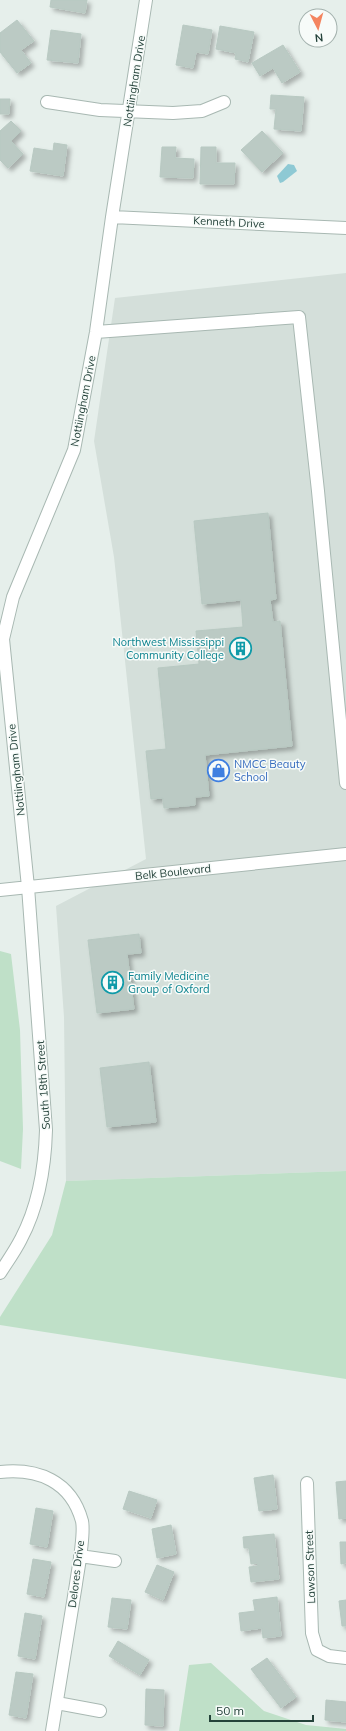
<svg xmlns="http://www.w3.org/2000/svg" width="346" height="1731" font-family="Mulish,sans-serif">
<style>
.built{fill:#d4dfda}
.green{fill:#bfe0c8}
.water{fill:#8ec9d4}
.building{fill:#bbcac4;stroke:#b8c9c2;filter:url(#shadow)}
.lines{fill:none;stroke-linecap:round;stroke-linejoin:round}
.minor-casing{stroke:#a8b8b2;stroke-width:14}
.minor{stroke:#fff;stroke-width:12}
.labels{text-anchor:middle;stroke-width:3;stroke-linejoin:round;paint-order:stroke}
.street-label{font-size:11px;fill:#24423a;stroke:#f7fbf9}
.culture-label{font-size:11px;fill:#0d838f;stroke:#f7fbf9;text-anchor:end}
.shop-label{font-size:11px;fill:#366cbe;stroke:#f7fbf9;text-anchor:start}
</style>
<defs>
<filter id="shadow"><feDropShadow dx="3.5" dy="3.5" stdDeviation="2" flood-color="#0004"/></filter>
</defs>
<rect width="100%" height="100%" fill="#e6efeb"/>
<path class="built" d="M346 273V1171L66 1181 64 1017 56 906 146 859 114 557 94 441 115 298Z"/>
<path class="green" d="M0 951 11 954 20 1030 23 1129 21 1169 0 1161Z
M346 1171V1379L0 1325V1317L52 1235 66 1181Z
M211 1663 264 1711 306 1725 346 1729V1731H179L189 1665Z"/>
<path class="water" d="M288 164 294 165 297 171 283 182 280 183 277 176Z"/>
<path class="building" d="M51 0H87L85 13 50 7Z
M17 20 34 41 21 50 31 63 17 73 0 52V33Z
M183 25 212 30 208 54 196 52 193 68 176 65Z
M220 26 254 32 248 62 235 59 236 53 216 49Z
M51 30 81 34 78 63 47 60Z
M283 45 300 72 282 83 273 68 260 76 252 63Z
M271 95 304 97 301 131 274 129 276 109H270Z
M0 99H10L9 114H0Z
M11 121 21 131 11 141 23 154 8 168 0 160V131Z
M262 131 283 153 262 172 241 150Z
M54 143 67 145 63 176 30 171 34 148 53 151Z
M162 147H176L175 158 194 159 193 178 160 177Z
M201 147H216V163H235L234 184H200Z
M268 513 276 599 270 600 273 622 280 621 292 746 205 755 209 796 195 797V805L164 808 163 798 151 799 146 751 166 749 158 668 199 664 196 631 243 627 241 600 202 604 194 521Z
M139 934 141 953 127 954 134 1009 97 1013 88 940Z
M149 1062 156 1122 107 1127 100 1068Z
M273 1475 277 1509 259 1511 254 1478Z
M346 1481V1518L339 1519 336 1482Z
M129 1491 157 1500 151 1518 123 1509Z
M36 1508 53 1511 47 1547 30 1544Z
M171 1525 176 1554 157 1558 152 1529Z
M274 1534 279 1579 251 1582 249 1567 258 1566 257 1563 251 1564 249 1548H244L243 1537Z
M340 1542H346V1563L341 1564Z
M33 1559 51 1562 44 1597 27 1594Z
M157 1565 174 1572 163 1600 145 1592Z
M277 1597 281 1636 263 1638 262 1628 241 1631 239 1613 255 1611 253 1600Z
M112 1598 131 1600 127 1629 108 1627Z
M346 1600V1626H342L339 1601Z
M25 1613 42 1616 35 1659 18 1656Z
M118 1641 149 1660 140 1675 109 1656Z
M267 1658 296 1697 281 1708 251 1669Z
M16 1672 33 1674 26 1718 9 1715Z
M146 1689 164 1690 163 1726 145 1725Z
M326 1700 346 1702V1722L325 1720Z"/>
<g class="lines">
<defs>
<path id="minor" d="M47 102 100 110 173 113 202 111 224 102
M112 217 346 228
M96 332 299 317 318 491 346 783
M0 890 346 854
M0 1273C7 1262 15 1251 21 1239 38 1207 45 1166 46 1130L28 887 3 639 13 597 74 450 96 332 112 217 146 0
M0 1472C38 1468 71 1481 82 1521 85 1535 78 1569 76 1584 68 1633 60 1682 52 1731
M307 1483 312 1633 317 1650 329 1656 346 1658
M80 1556 115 1561
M57 1703 100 1711"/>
</defs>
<use href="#minor" class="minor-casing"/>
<use href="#minor" class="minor"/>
</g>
<defs>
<symbol id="building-ring" viewBox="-11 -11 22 22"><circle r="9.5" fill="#f7fbf9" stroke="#0f9aa8" stroke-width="1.5"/><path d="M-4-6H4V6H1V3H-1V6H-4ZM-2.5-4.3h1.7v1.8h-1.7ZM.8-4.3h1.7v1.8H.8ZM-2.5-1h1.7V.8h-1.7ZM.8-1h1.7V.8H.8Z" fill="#0f9aa8"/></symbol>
<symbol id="shop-ring" viewBox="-11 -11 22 22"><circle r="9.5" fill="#f7fbf9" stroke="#3f7fe0" stroke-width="1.5"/><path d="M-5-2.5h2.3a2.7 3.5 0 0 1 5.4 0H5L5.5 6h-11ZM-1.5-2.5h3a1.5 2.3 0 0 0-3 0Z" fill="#3f7fe0"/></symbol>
</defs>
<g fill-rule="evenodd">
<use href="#building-ring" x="228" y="636" width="25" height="25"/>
<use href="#shop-ring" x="206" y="758" width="25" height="25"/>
<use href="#building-ring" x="100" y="970" width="25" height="25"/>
</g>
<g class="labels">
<g class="street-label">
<text transform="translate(134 81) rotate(-81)" y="4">Nottiingham Drive</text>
<text transform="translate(229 222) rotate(3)" y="4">Kenneth Drive</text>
<text transform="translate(83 401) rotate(-79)" y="4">Nottiingham Drive</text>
<text transform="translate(16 770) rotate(-96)" y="4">Nottiingham Drive</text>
<text transform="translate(173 872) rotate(-6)" y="4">Belk Boulevard</text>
<text transform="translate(43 1085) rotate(-94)" y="4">South 18th Street</text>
<text transform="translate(310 1567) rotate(-92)" y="4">Lawson Street</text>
<text transform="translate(76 1574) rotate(-83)" y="4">Delores Drive</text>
</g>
<g class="culture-label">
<text x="224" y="646">Northwest Mississippi<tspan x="224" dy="13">Community College</tspan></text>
<text x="128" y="980" text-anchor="start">Family Medicine<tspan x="128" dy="13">Group of Oxford</tspan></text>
</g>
<g class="shop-label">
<text x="234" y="768">NMCC Beauty<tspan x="234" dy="13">School</tspan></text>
</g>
</g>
<g transform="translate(318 28) rotate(174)"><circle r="19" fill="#f7fbf9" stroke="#a3b1ad"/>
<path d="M0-3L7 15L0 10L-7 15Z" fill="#f4845f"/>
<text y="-6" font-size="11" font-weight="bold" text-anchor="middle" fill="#24423a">N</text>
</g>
<path d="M210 1715v6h103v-6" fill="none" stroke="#24423a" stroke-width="2"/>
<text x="216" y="1715" font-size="12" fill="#24423a" stroke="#f7fbf9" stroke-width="3" paint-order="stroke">50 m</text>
</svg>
